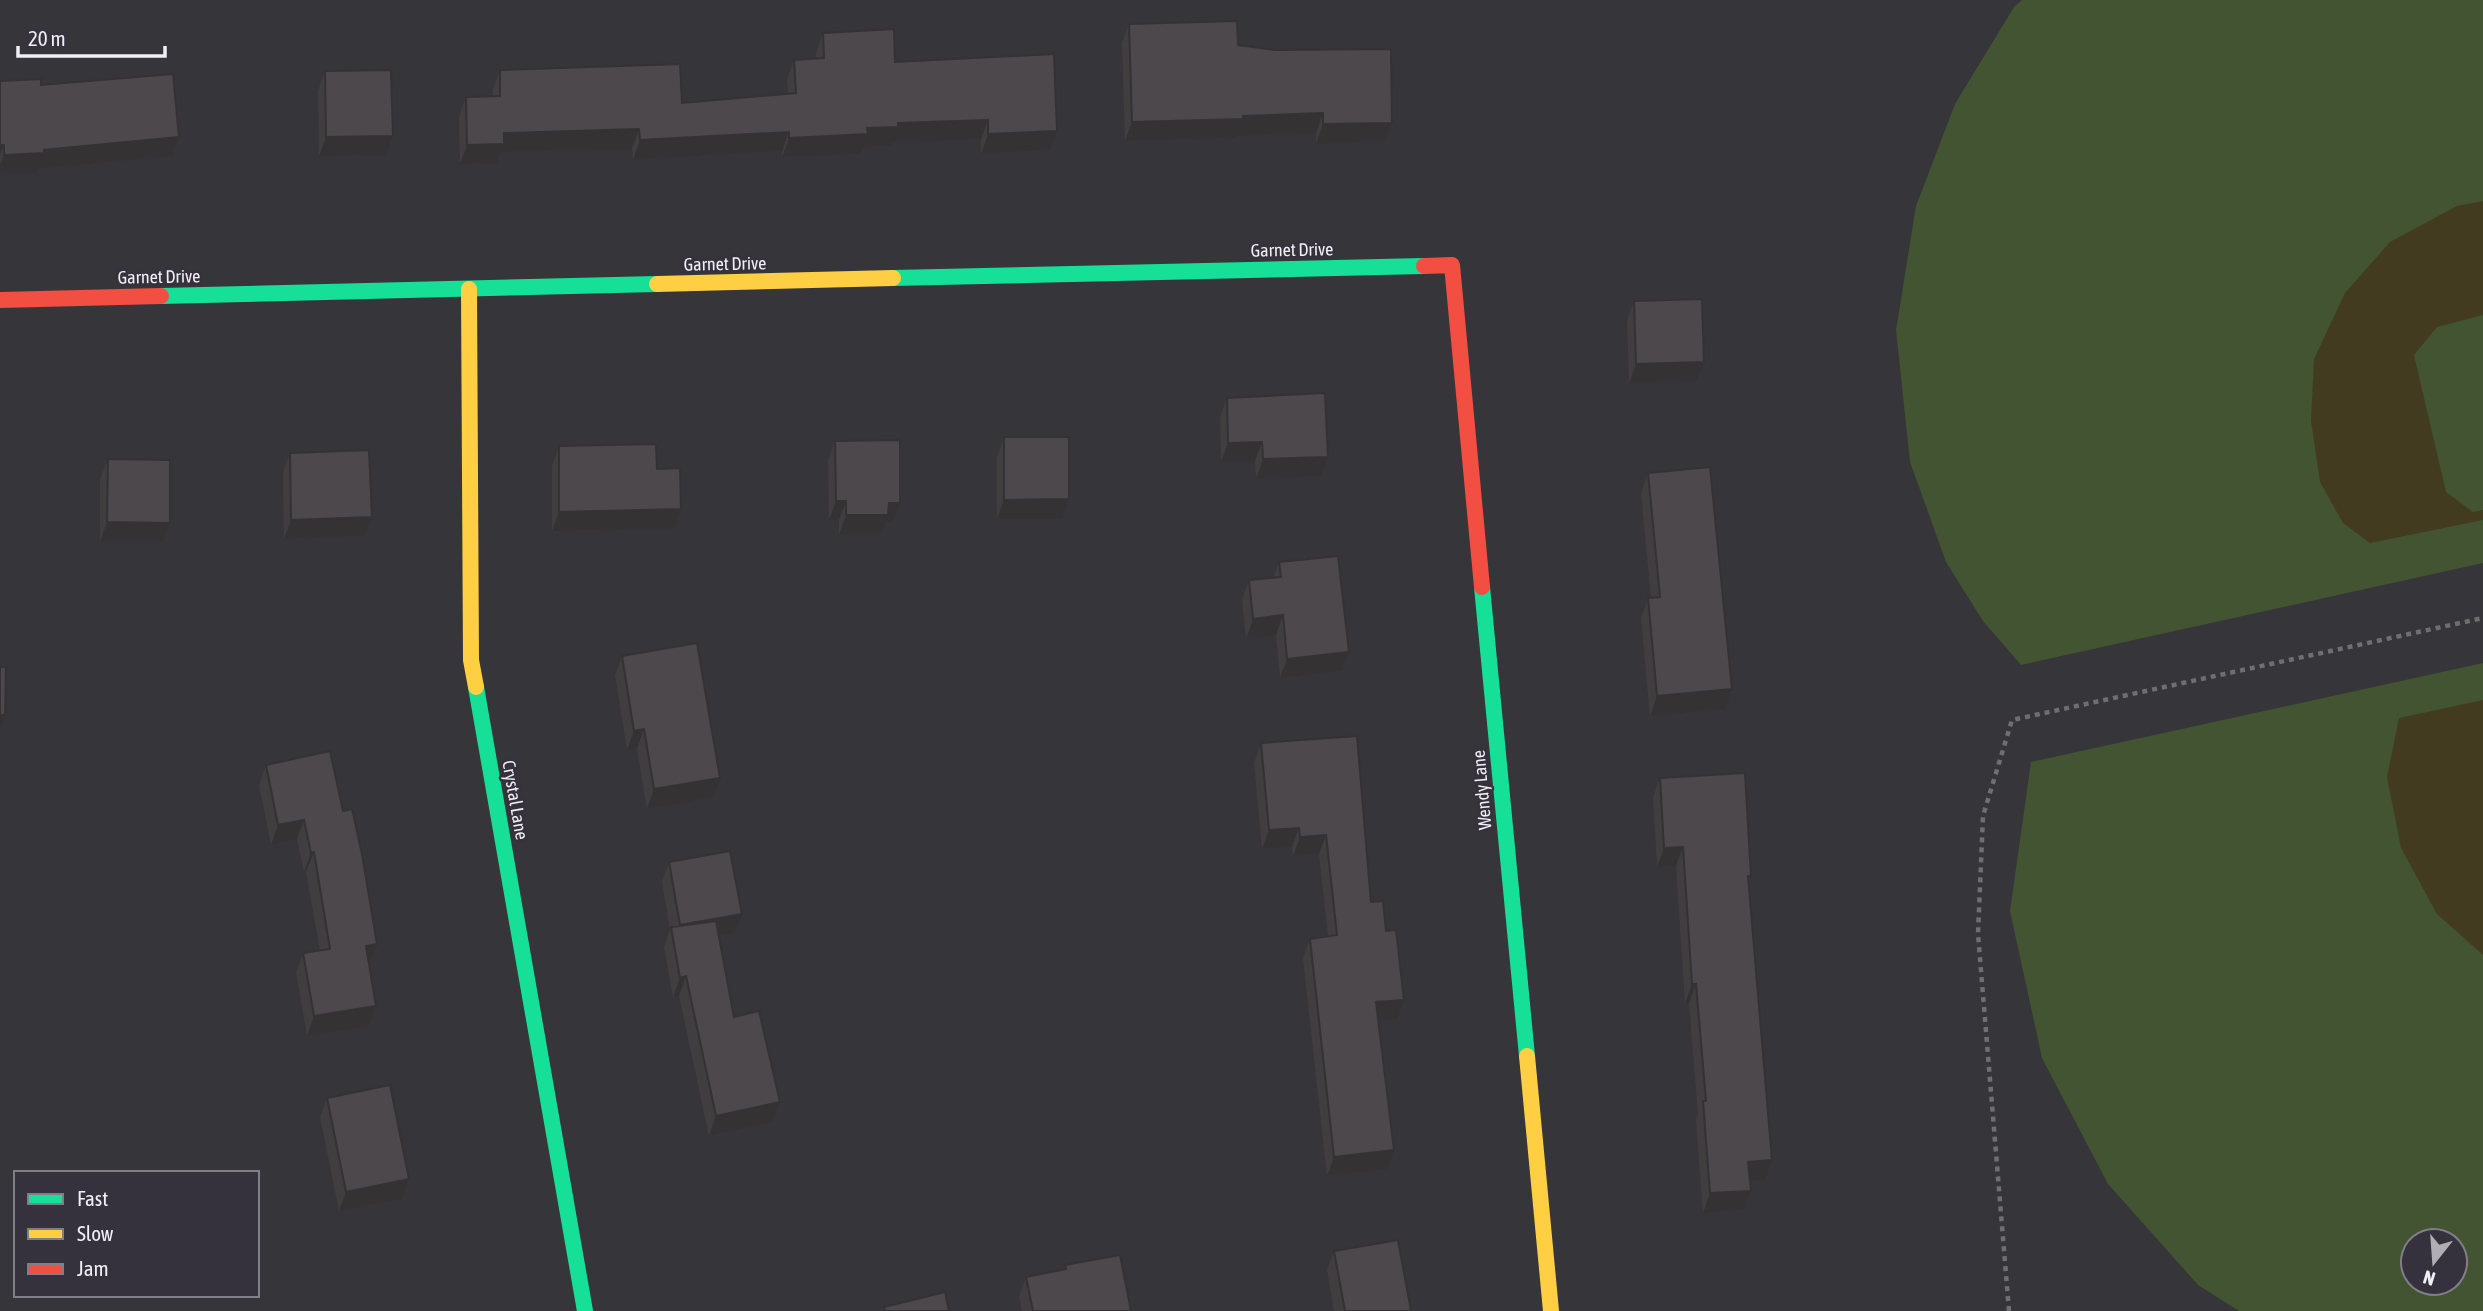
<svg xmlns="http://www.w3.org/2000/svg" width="2483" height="1311" font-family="'Asap Condensed',sans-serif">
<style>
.green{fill:#425432;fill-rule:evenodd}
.sand{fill:#423b1f}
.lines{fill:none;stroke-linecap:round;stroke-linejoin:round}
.path{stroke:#706f70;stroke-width:4.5;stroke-dasharray:5 5;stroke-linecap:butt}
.fast{stroke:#16e098;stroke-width:16}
.slow{stroke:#ffcf43;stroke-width:16}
.jam{stroke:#f24e42;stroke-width:16}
.wall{fill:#413e40}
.shaded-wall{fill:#353234}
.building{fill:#4c484b;stroke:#353234;stroke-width:2}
.labels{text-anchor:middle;stroke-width:5;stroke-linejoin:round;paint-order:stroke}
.street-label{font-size:18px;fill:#f0eff6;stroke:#35323d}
</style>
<rect width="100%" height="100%" fill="#36353a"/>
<path class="green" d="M2022 0H2483V563L2021 665 1983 621 1946 562 1910 462 1896 330 1916 206 1955 104 2014 7Z
M2483 663V1311H2239L2198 1285 2108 1184 2042 1058 2010 911 2031 762ZM2413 1241H2455V1283H2413Z"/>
<path class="sand" d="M2483 201V315L2437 327 2414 355 2446 492 2473 512 2483 510V520L2370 543 2343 523 2320 482 2311 421 2314 359 2345 293 2390 242 2457 206Z
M2483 700V955L2437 914 2401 848 2387 777 2399 718Z"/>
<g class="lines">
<path class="path" d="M2009 1311 1978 934 1983 816 2012 720 2483 618"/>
<path class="fast" d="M893 278 1424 266
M161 296 657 284
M1482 587 1527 1056
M476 687 585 1311"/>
<path class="slow" d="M657 284 893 278
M469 289 471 660 476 687
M1527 1056 1551 1311"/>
<path class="jam" d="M1424 266 1452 265 1482 587
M0 300 161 296"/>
</g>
<path class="wall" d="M1129 24 1238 45 1392 123 1385 142 1316 144V133L1237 136 1236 138 1125 141 1122 43Z
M823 33 895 62 1050 150 981 154V139L892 143 891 146 863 147 861 154 782 157V151L633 160 632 149 501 152 497 163 460 164 459 117 466 97 493 96V89L500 70 682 103 788 93 787 79 794 60 816 58V53Z
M325 71 393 136 386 155 319 156 318 91Z
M0 81 41 85 179 137 172 156 38 169 37 173 0 174Z
M1634 301 1704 362 1697 381 1629 384 1627 320Z
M1227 398 1328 457 1321 476 1256 479 1255 461 1221 462 1220 417Z
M1004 437 1062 519H997V457Z
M835 441 900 503 893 522H886L881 534 839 535V520H829L828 460Z
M559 446 681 509 674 529 552 531V466Z
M290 453 372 517 365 536 284 539 283 472Z
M108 459 162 542H100V479Z
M1648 473 1732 689 1725 709 1650 716 1641 618 1648 598H1651L1641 493Z
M1279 562 1349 652 1342 671 1280 678 1276 635 1246 639 1242 600 1249 580 1273 578Z
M622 656 713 797 647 809 637 748 627 750 615 675Z
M1357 736 1371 902 1397 1019 1378 1021 1387 1169 1327 1176 1303 958 1310 939 1328 936 1319 854 1293 856 1292 847 1262 849 1254 763 1261 743Z
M266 765 343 811 377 944 369 963 376 1006 369 1026 307 1036 296 972 303 953 320 951 306 872H304L297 839 271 845 259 785Z
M1660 778 1749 882 1772 1160 1765 1180 1750 1181 1751 1191 1744 1210 1703 1213 1696 1121 1698 1114 1689 1003H1685L1676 866 1657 867 1653 797Z
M669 862 734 933 719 936 734 1017 780 1102 773 1122 709 1136 679 996 673 997 664 947 670 929 662 882Z
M327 1098 402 1199 339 1211 320 1117Z
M1334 1251 1411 1311H1334L1327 1270Z
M1065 1265 1131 1311H1022L1019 1296 1026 1277 1063 1270Z"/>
<path class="shaded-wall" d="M1323 113 1316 133 1237 136 1236 138 1125 141 1132 122Z
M988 120 981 139 892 143 891 146 863 147 861 154 782 157 789 138 898 123Z
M1392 123 1385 142 1316 144 1323 124Z
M639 129 632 149 501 152 497 163 460 164 467 145 504 133Z
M1057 131 1050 150 981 154 988 134Z
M789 132 782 151 633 160 640 140Z
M393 136 386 155 319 156 326 137Z
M179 137 172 156 38 169 37 173 0 174V165L4 155Z
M0 145H4L0 155Z
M1704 362 1697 381 1629 384 1636 364Z
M1262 442 1255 461 1221 462 1228 443Z
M1328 457 1321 476 1256 479 1263 459Z
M1069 499 1062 519H997L1004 500Z
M836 501H846L839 520H829Z
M889 503H900L893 522H886L881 534 839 535 846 515Z
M681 509 674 529 552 531 559 512Z
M372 517 365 536 284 539 291 520Z
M107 522 170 523 162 542H100Z
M1283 615 1276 635 1246 639 1253 619Z
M1349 652 1342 671 1280 678 1287 659Z
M1732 689 1725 709 1650 716 1657 696Z
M0 715H5L2 725H0Z
M644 729 637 748 627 750 634 731Z
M720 778 713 797 647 809 654 789Z
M304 820 297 839 271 845 278 825Z
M1299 828 1292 847 1262 849 1269 830Z
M1326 835 1319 854 1293 856 1300 837Z
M1683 847 1676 866 1657 867 1664 848Z
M314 852 306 872H304L311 853Z
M742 914 734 933 673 945 680 925Z
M377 944 369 963 366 946Z
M686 976 679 996 673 997 680 978Z
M1692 984H1696L1689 1003H1685Z
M1404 1000 1397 1019 1369 1022 1376 1002Z
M376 1006 369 1026 307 1036 314 1016Z
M780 1102 773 1122 709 1136 716 1116Z
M1394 1150 1387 1169 1327 1176 1334 1157Z
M1772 1160 1765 1180 1741 1182 1748 1162Z
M409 1179 402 1199 339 1211 346 1192Z
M1751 1191 1744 1210 1703 1213 1710 1193Z"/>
<path class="building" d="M1237 21 1238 45 1275 50 1391 49 1392 123 1323 124V113L1243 116V119L1132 122 1129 24Z
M894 29 895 62 1054 54 1057 131 988 134V120L898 123V127L867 128 868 134 789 138V132L640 140 639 129 504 133V144L467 145 466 97 500 96V70L680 64 682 103 796 93 794 60 824 58 823 33Z
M391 70 393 136 326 137 325 71Z
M173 74 179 137 44 150V153L4 155V145H0V81L41 79V85Z
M1702 299 1704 362 1636 364 1634 301Z
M1325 393 1328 457 1263 459 1262 442 1228 443 1227 398Z
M1004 437H1069V499L1004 500Z
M900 440V503H889L888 515H846V501H836L835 441Z
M656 444 657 469 680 468 681 509 559 512V446Z
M369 450 372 517 291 520 290 453Z
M108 459 170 460V523L107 522Z
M1710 467 1732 689 1657 696 1648 598 1660 597 1648 473Z
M1338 556 1349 652 1287 659 1283 615 1253 619 1249 580 1281 577 1279 562Z
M697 643 720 778 654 789 644 729 634 731 622 656Z
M0 667H6L5 715H0Z
M1357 736 1371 902 1383 901 1386 931 1396 930 1404 1000 1376 1002 1394 1150 1334 1157 1310 939 1337 935 1326 835 1300 837 1299 828 1269 830 1261 743Z
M330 751 343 811 352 809 362 854 377 944 366 946 376 1006 314 1016 303 953 330 949 314 852 311 853 304 820 278 825 266 765Z
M1745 773 1751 876H1748L1772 1160 1748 1162 1751 1191 1710 1193 1703 1101H1706L1696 984H1692L1683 847 1664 848 1660 778Z
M730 851 742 914 680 925 669 862Z
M716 921 734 1017 759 1011 780 1102 716 1116 686 976 680 978 671 927Z
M390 1085 409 1179 346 1192 327 1098Z
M1398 1240 1411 1311H1345L1334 1251Z
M1120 1255 1131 1311H1033L1026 1277 1066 1269 1065 1265Z
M945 1292 949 1311H885L884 1307Z"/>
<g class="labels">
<g class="street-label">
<text transform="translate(1292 250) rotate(-1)" y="6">Garnet Drive</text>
<text transform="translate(725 264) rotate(-1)" y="6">Garnet Drive</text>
<text transform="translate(159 277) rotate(-1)" y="6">Garnet Drive</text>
<text transform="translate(1482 790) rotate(-95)" y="6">Wendy Lane</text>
<text transform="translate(515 800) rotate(80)" y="6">Crystal Lane</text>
</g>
</g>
<rect x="14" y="1171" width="245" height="126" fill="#35323d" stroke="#807e87" stroke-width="2"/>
<rect x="28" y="1194" width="35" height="10" fill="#16e098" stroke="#807e87" stroke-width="2"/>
<text x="77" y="1206" font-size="21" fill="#f0eff6">Fast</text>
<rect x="28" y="1229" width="35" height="10" fill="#ffcf43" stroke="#807e87" stroke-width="2"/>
<text x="77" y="1241" font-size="21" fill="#f0eff6">Slow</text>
<rect x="28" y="1264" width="35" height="10" fill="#f24e42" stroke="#807e87" stroke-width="2"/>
<text x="77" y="1276" font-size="21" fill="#f0eff6">Jam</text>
<g transform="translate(2434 1262) rotate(197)"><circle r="33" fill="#35323d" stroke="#807e87" stroke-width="2"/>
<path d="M0-5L12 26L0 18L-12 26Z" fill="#afaeb4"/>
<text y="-10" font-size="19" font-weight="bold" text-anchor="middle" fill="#f0eff6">N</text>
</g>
<path d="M18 46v10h147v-10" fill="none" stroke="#f0eff6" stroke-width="3.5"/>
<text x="28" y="46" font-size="21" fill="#f0eff6" stroke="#35323d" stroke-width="5" paint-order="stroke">20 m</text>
</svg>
